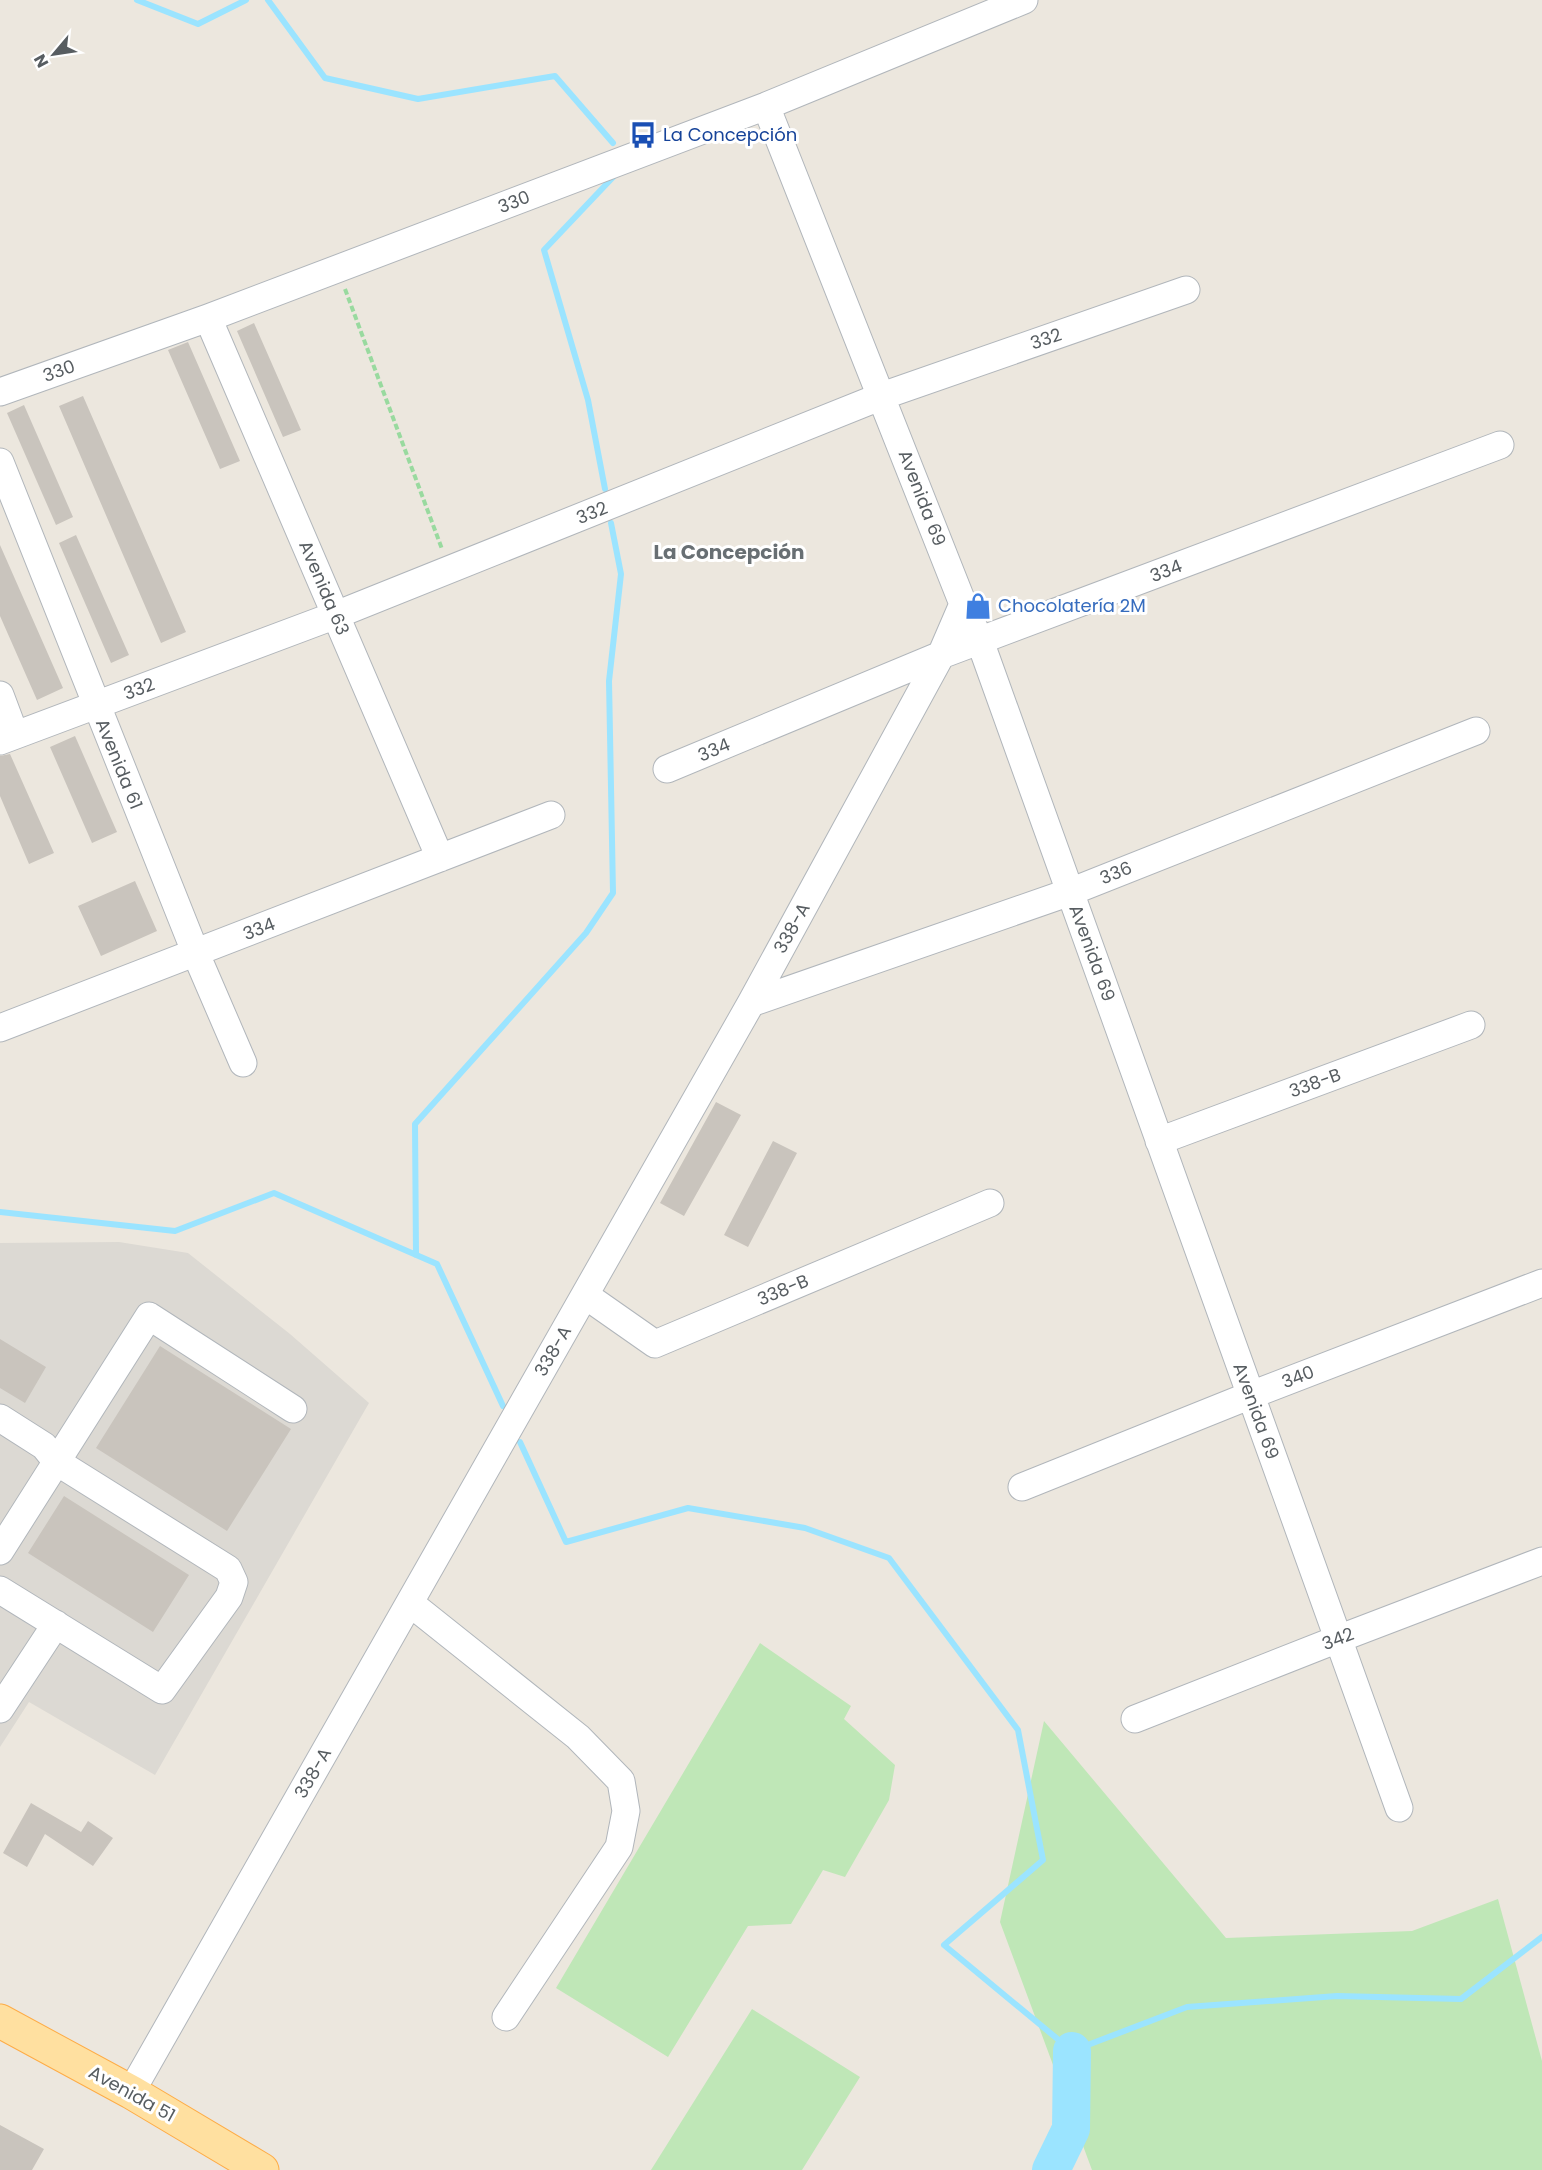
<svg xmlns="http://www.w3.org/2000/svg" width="1542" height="2170" font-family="Poppins,sans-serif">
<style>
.industrial{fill:#dcd9d3}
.green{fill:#bfe7b7}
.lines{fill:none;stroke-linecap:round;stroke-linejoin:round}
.stream{stroke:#9be4ff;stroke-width:6}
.river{stroke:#9be4ff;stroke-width:38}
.building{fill:#c9c4bd}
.minor-casing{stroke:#b1b6bb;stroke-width:29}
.major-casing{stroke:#feac46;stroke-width:35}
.path{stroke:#99da9f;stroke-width:4;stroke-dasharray:6 3;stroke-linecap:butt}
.minor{stroke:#fff;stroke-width:27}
.major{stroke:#ffe0a0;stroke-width:33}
.labels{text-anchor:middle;stroke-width:6;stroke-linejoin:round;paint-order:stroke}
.transit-label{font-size:18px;fill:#164399;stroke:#fff;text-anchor:start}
.street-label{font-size:18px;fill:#575d61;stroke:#fff}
.shop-label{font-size:18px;fill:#366cbe;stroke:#fff;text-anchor:start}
.neighbourhood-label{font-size:20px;font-weight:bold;fill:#686f73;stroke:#fff}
</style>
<rect width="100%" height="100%" fill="#ece7de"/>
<path class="industrial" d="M119 1242 188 1253 290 1334 369 1403 155 1775 29 1702 0 1747V1243Z"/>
<path class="green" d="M760 1643 851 1706 844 1719 895 1765 889 1800 845 1877 823 1870 791 1924 748 1926 668 2057 556 1988Z
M1044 1721 1226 1938 1412 1931 1498 1899 1542 2061V2170H1092L1000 1922Z
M752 2009 860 2077 802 2170H651Z"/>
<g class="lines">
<path class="stream" d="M137 0 198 24 246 0
M268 0 325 78 418 99 555 76 613 143
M605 489 588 400 544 250 616 174
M0 1212 175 1231 274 1193 437 1264 503 1406
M416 1255 415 1124 586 933 613 893 609 681 621 574 611 523
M520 1442 566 1542 688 1508 805 1528 889 1558 1018 1730 1043 1860 944 1945 1072 2051 1187 2007 1337 1996 1461 1999 1542 1937"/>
<path class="river" d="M1051 2170 1071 2129 1072 2051"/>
</g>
<path class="building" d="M254 323 301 430 283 437 237 331Z
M188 342 240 461 220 469 168 350Z
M83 396 186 632 161 643 59 406Z
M24 405 73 517 56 525 7 413Z
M76 535 129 655 111 663 59 543Z
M0 545 63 688 37 700 0 616Z
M75 736 117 832 92 843 50 747Z
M10 754 54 853 29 864 0 796V756Z
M135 881 157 931 101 956 78 906Z
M716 1102 741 1115 684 1216 660 1203Z
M773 1141 797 1153 748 1247 724 1235Z
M0 1339 46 1367 25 1403 0 1388Z
M160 1346 291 1429 227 1531 96 1448Z
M64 1496 189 1575 153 1632 28 1553Z
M31 1803 81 1832 88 1821 113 1838 93 1866 45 1834 27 1867 3 1853Z
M0 2125 44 2149 32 2170H0Z"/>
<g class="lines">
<defs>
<path id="minor" d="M766 106 963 604 980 641 1399 1808
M208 318 440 858
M0 392 208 318 766 106 1024 0
M0 462 196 954 243 1063
M0 695 15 735
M0 741 336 615 882 396 1186 290
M667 769 941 655 1500 445
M751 1003 1070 892 1476 731
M0 1028 551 815
M1159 1141 1471 1025
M585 1295 655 1344 990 1203
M0 1418 44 1446 57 1462 228 1569 234 1582 229 1597 162 1690 0 1590
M1022 1487 1251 1395 1542 1283
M0 1551 149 1316 293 1409
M410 1603 578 1737 621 1781 626 1811 619 1847 506 2017
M0 1709 56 1624
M1135 1719 1338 1639 1542 1561
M131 2092 751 1003 941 655 963 604"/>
<path id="major" d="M0 2021 131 2092 262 2170"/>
</defs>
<use href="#minor" class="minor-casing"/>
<use href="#major" class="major-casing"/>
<path class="path" d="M345 289 442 549"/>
<use href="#minor" class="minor"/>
<use href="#major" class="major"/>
</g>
<defs>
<symbol id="bus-bare" viewBox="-9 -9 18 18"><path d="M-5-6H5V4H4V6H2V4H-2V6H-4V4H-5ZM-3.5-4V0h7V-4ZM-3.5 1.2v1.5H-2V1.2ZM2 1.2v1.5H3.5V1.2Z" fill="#1a4fb4" stroke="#fff" stroke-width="2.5" paint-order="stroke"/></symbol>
<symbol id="shop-bare" viewBox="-9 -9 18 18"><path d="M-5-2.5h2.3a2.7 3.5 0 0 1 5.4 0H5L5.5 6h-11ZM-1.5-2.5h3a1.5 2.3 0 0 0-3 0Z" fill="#3f7fe0" stroke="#fff" stroke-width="2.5" paint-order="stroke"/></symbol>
</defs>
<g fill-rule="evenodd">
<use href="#bus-bare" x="624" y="116" width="38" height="38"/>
<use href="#shop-bare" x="959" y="587" width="38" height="38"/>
</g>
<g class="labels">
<g class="transit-label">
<text x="663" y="141">La Concepción</text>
</g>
<g class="street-label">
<text transform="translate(514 202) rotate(-21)" y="6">330</text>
<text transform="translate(1046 339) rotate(-19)" y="6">332</text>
<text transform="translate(59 371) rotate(-20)" y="6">330</text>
<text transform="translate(922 498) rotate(69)" y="6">Avenida 69</text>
<text transform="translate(592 513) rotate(-22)" y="6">332</text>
<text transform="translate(1166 571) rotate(-21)" y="6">334</text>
<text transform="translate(324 588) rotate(67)" y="6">Avenida 63</text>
<text transform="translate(139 689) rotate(-21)" y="6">332</text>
<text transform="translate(714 750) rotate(-23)" y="6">334</text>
<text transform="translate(119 764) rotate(68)" y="6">Avenida 61</text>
<text transform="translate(1116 873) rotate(-22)" y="6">336</text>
<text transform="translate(792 928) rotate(-61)" y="6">338-A</text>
<text transform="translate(259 929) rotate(-21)" y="6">334</text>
<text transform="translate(1092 953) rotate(70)" y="6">Avenida 69</text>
<text transform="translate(1315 1083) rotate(-20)" y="6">338-B</text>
<text transform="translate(783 1290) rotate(-23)" y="6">338-B</text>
<text transform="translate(553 1351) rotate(-60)" y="6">338-A</text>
<text transform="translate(1298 1377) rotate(-21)" y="6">340</text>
<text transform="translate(1256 1411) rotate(70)" y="6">Avenida 69</text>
<text transform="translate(1338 1639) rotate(-21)" y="6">342</text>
<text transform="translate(313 1773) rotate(-60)" y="6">338-A</text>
<text transform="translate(132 2094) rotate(29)" y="6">Avenida 51</text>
</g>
<g class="shop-label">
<text x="998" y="612">Chocolatería 2M</text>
</g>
<g class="neighbourhood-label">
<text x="729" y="559">La Concepción</text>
</g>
</g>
<g transform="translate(54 54) rotate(241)" stroke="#ffffff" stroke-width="4.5" paint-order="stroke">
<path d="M0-4.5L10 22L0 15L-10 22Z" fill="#575d61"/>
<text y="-9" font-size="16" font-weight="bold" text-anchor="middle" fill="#575d61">N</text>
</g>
</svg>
